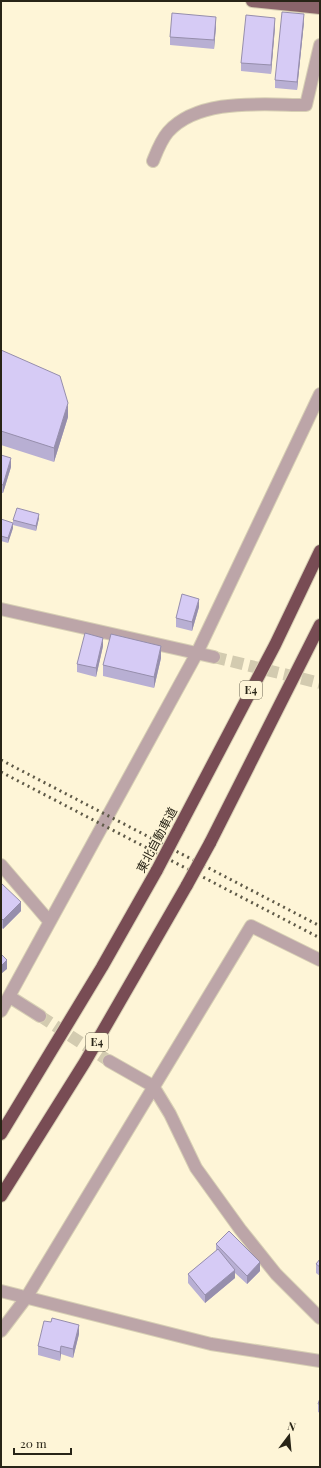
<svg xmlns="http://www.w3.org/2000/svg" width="321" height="1468" font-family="'Playfair Display','Noto Sans JP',serif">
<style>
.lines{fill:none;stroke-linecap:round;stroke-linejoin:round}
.minor-tunnel{stroke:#d3cbb0;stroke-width:12;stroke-dasharray:12 6;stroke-linecap:butt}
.minor-casing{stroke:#d7cfb4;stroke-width:14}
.major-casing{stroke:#d7cfb4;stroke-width:14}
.highway-casing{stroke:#d7cfb4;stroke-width:14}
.minor{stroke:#bca5a8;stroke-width:12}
.major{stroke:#8a646a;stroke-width:12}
.highway{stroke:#784c54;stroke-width:12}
.rail{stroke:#5f5a48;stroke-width:3;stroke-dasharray:2 4;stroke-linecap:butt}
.highway-bridge-casing{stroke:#d7cfb4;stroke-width:14;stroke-linecap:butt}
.highway-bridge{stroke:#784c54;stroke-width:12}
.wall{fill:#b8afd3}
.shaded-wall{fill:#968eac}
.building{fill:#d6cbf5;stroke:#968eac}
.labels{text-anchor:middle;stroke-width:3;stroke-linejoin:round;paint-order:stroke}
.shield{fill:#fef5d7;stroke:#686350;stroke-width:1}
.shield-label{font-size:11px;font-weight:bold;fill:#282416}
.street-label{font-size:12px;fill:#282416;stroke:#fef5d7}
</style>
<rect width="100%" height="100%" fill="#fef5d7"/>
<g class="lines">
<path class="minor-tunnel" d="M214 657 320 683
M40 1016 109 1061"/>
<defs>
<path id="minor" d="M153 161C157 151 161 140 168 132 199 97 264 105 306 105L320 45
M1 609 214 657
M1 865 49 921
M10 997 40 1016
M1 1011 197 653 320 394
M109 1061 153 1086 170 1114 196 1168 240 1229 276 1274 320 1318
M1 1291 211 1344 320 1361
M1 1331 26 1298 251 926 320 960"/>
<path id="major" d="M252 1 320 8"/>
<path id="highway" d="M179 828 275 645 320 551
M210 843 320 625
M1 1134 102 967 157 870
M1 1196 85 1062 187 885"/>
</defs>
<use href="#minor" class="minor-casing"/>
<use href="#major" class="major-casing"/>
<use href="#highway" class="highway-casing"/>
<use href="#minor" class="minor"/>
<use href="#major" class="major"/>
<use href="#highway" class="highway"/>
<path class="rail" d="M1 760 320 926
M1 772 320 938"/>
<defs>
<path id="highway-bridge" d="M157 870 179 828
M187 885 210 843"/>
</defs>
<use href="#highway-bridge" class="highway-bridge-casing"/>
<use href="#highway-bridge" class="highway-bridge"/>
</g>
<path class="wall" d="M304 22 297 90 275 88V80Z
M216 26 214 49 170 45V37Z
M275 27 271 74 241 71V63Z
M1 350 68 417 54 462 1 445Z
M1 455 11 467 3 493H1Z
M39 518 36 531 13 525V520Z
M1 519 13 528 8 543 1 541Z
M199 607 192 631 176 627V618Z
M103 646 96 677 77 672V664Z
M161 658 154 688 103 676V665Z
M1 883 21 911 3 929 1 927Z
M216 1244 260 1271 247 1284 235 1273V1278L205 1303 188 1283V1274L216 1251Z
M320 1259V1276L316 1273V1264Z
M79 1334 73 1358 61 1354 60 1361 38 1355V1346Z
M320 1398V1413L318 1412V1404Z"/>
<path class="shaded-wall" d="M304 14V22L297 90V82Z
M216 17V26L214 49V40Z
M275 18V27L271 74V65Z
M68 403V417L54 462V448Z
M11 458V467L3 493V485Z
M39 514V518L36 531V526Z
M13 523V528L8 543V538Z
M199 599V607L192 631V622Z
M103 638V646L96 677V668Z
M161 646V658L154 688V677Z
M21 902V911L3 929V920Z
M7 960V969L1 974V966Z
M260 1262V1271L247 1284V1276Z
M235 1270V1278L205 1303V1295Z
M79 1325V1334L73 1358V1349Z
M61 1346V1354L60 1361V1352Z"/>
<path class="building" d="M282 12 304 14 297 82 275 80Z
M172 13 216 17 214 40 170 37Z
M246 15 275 18 271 65 241 63Z
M1 350 60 376 68 403 54 448 1 431Z
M1 455 11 458 3 485 1 484Z
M17 508 39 514 36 526 13 520Z
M1 519 13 523 8 538 1 536Z
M182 594 199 599 192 622 176 618Z
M85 633 103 638 96 668 77 664Z
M111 634 161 646 154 677 103 665Z
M1 883 21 902 3 920 1 918Z
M1 954 7 960 1 966Z
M229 1231 260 1262 247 1276 216 1244Z
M218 1249 235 1270 205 1295 188 1274Z
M320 1259V1267L316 1264Z
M52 1318 79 1325 73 1349 61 1346 60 1352 38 1346 44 1321 51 1322Z
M320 1398V1404H318Z"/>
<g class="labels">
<g class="shield">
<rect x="240" y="681" width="22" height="18" rx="3"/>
<rect x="86" y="1033" width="22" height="18" rx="3"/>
</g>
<g class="shield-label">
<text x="251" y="694">E4</text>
<text x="97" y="1046">E4</text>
</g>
<g class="street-label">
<text transform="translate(157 840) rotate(-62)" y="4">東北自動車道</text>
</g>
</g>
<rect width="321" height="1468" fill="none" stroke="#282416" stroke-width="4"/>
<g transform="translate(289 1436) rotate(16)" stroke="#fef5d7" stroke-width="3" paint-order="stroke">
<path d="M0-3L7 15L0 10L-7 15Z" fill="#282416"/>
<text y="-6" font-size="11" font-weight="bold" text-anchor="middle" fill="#282416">N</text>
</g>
<path d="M14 1448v6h57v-6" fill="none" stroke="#282416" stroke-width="2"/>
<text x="20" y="1448" font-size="12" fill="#282416" stroke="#fef5d7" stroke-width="3" paint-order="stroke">20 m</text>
</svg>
